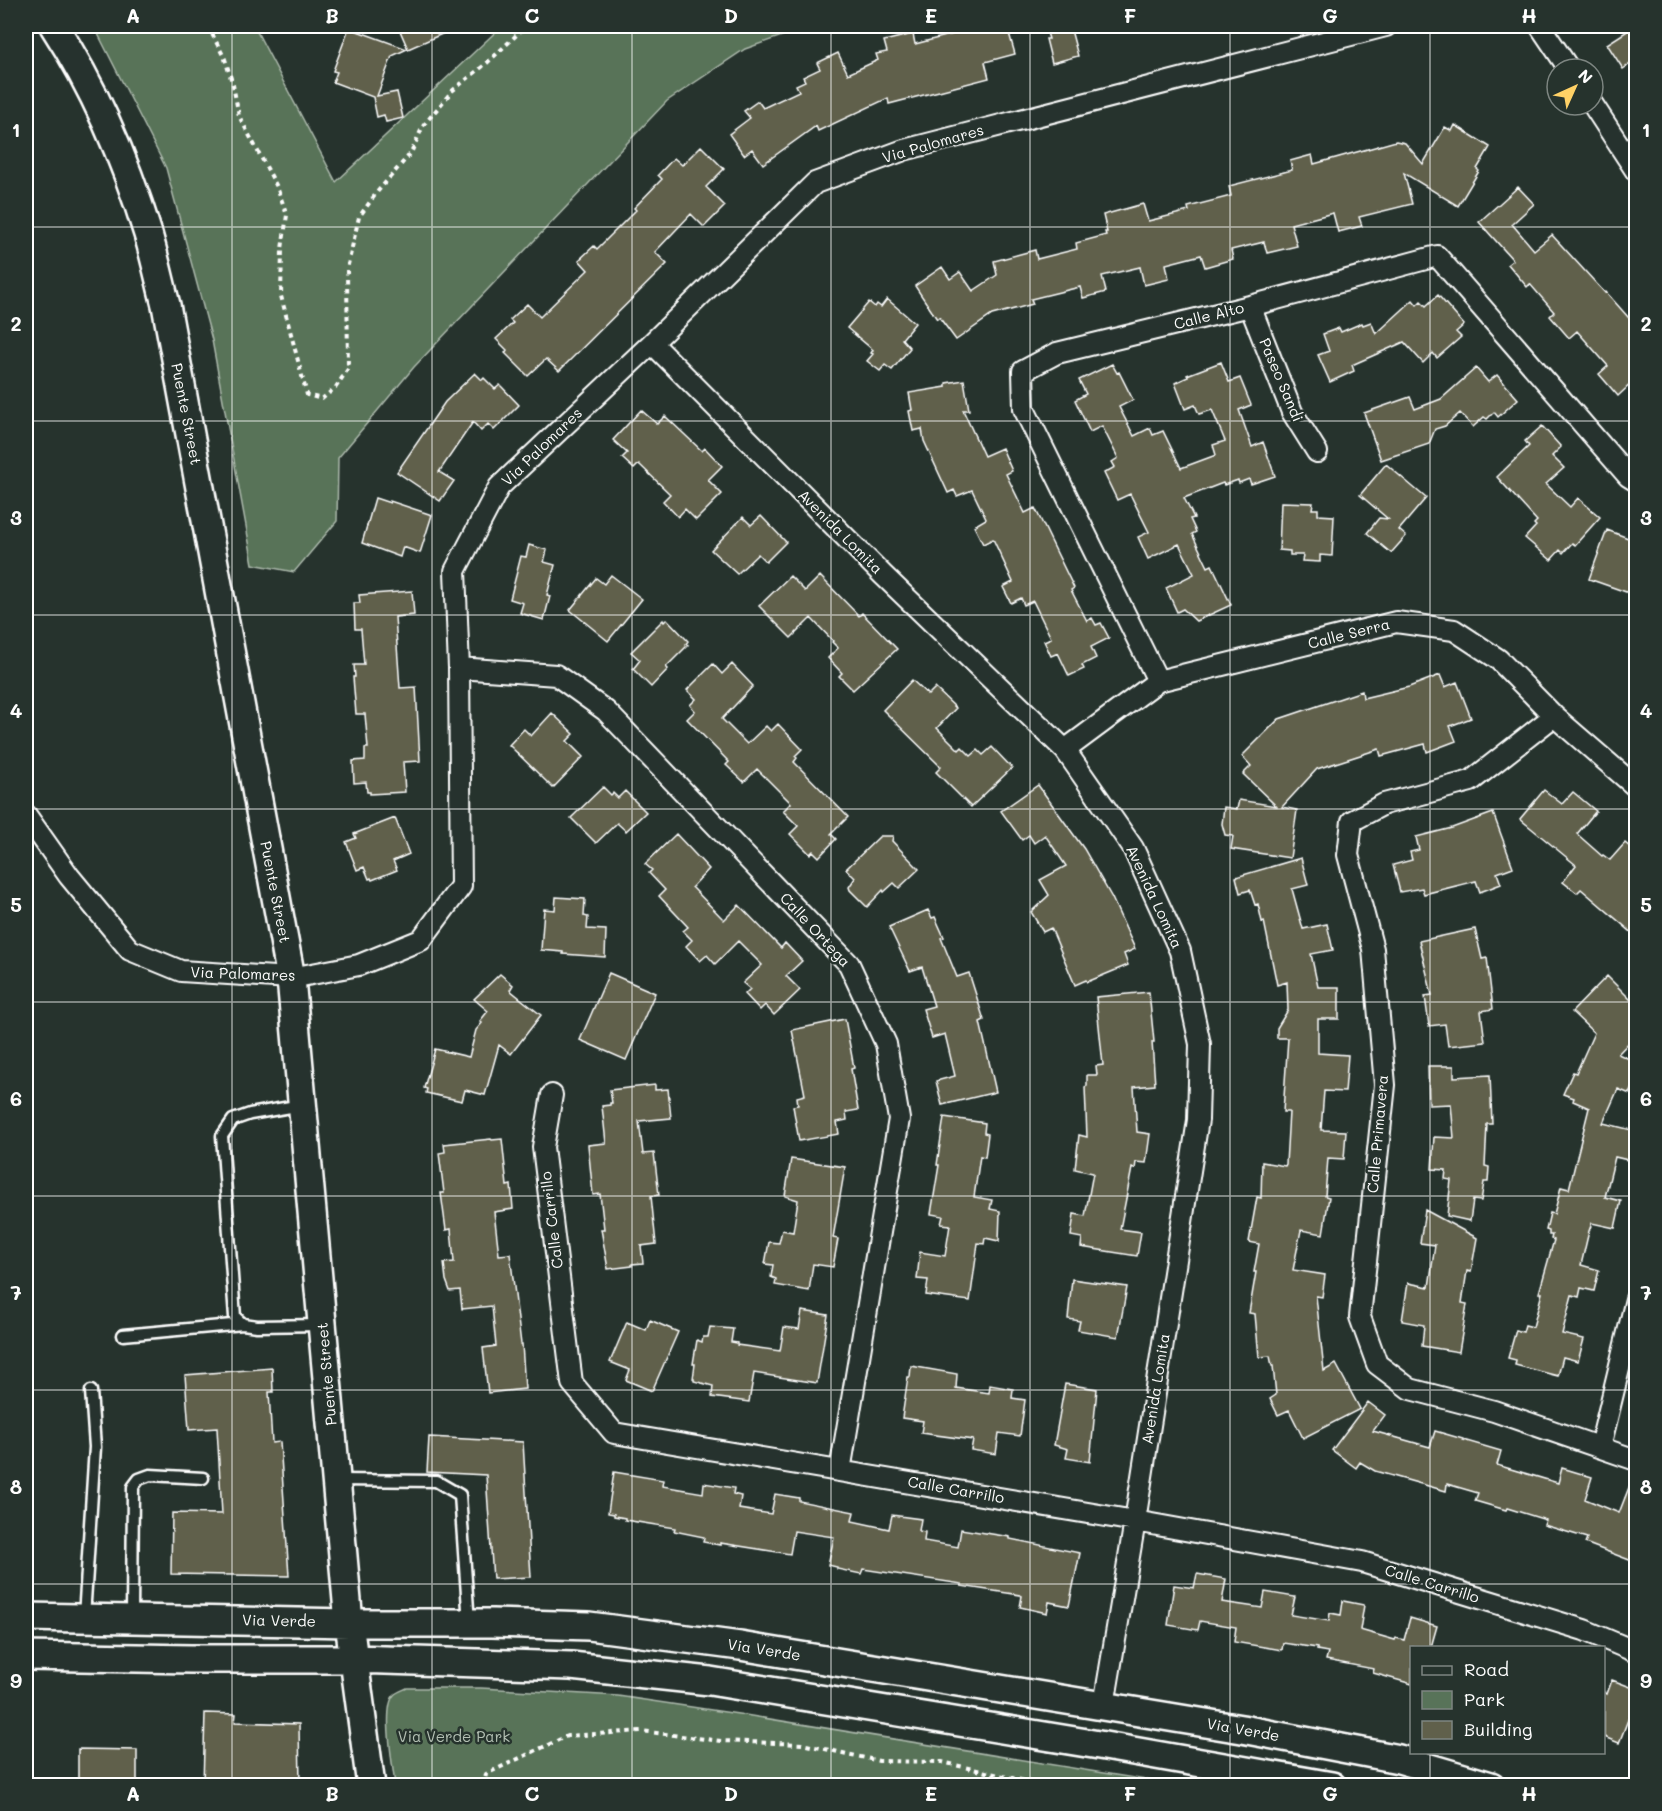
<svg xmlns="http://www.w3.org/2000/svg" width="1662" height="1811" font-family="Mali,sans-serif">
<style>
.green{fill:#587359;stroke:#acb9ac;stroke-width:1.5}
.building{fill:#60604b;stroke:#fff;stroke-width:1.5}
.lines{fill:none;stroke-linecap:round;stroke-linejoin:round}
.lane-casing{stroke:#fff;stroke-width:15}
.street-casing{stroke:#fff;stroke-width:24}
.secondary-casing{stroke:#fff;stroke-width:32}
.path{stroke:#fff;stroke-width:4;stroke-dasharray:4.5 4.5;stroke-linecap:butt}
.lane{stroke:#26332d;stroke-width:10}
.street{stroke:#26332d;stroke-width:20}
.secondary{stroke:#26332d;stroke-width:27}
.grid{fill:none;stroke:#fff;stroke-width:1.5;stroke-opacity:0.55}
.labels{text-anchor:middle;stroke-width:5;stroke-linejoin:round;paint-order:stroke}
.street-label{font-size:15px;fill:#fff;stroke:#26332d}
.park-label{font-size:15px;fill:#b4c0b4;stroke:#26332d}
.neatline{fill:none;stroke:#fff;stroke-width:2}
.grid-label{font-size:20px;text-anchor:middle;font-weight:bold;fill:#fff}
</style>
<rect width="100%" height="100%" fill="#26332d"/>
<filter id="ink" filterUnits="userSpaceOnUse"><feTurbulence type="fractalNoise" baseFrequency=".0167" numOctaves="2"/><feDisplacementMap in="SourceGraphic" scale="12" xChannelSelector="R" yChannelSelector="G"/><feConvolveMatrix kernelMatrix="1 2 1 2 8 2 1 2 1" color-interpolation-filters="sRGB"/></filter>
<g filter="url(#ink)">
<path class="green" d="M94 26H254L336 182 502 26H810L745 49 667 101 414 367 338 458 337 521 294 572 253 564 212 340 166 168Z
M407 1688H481L618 1696 745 1715 1177 1785H395C393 1767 382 1708 394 1695 397 1692 403 1690 407 1688Z"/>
<path class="building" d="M398 26H460L408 49Z
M966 26H1007L1015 54 985 62 989 78 889 104 888 98 818 131 816 126 763 164 752 149 744 155 729 134 750 118 744 111 758 101 763 108 799 91 796 85 805 81 803 77 820 69 817 63 838 53 848 74 878 60 876 54 887 52 884 41 913 34 915 44 954 34 953 29Z
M1045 26H1070L1078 56 1052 63 1046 39H1049Z
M1635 26H1636V60L1623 69 1607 44Z
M349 28 407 49 392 56 377 96 397 92 403 118 386 122 384 115 377 117 373 97 333 82 337 72 333 71Z
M1455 125 1490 147 1477 169 1479 171 1458 206 1404 173 1412 204 1359 217 1362 226 1338 232 1333 213 1291 224 1297 246 1267 253 1264 242 1231 250 1233 259 1205 267 1201 255 1166 264 1169 279 1144 285 1140 267 1102 276 1106 292 1083 298 1080 287 1031 299 1033 304 992 315 956 340 939 317 937 319 915 286 942 267 950 279 960 272 973 291 997 275 994 261 1035 250 1037 259 1077 249 1076 243 1106 235 1105 232H1107L1103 215 1143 204 1148 221 1189 211 1188 207 1231 196 1229 186 1292 170 1290 161 1312 155 1314 164 1396 141 1405 143 1423 164 1445 127 1452 131Z
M701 146 724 169 706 187 725 206 704 227 691 214 655 252 667 264 559 371 546 359 528 376 505 353 507 350 496 339 513 323 510 320 527 304 540 317 588 270 579 260 594 246 597 249 636 210 634 208 662 179 658 175 674 158 682 165Z
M1518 187 1534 204 1512 224 1534 250 1552 235 1605 293 1606 292 1636 326V379L1618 396 1599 374 1608 366 1577 331 1569 338 1550 316 1554 312 1530 284 1527 287 1508 264 1513 260 1479 222Z
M1438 295 1464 325 1456 332 1461 337 1437 358 1433 353 1423 363 1404 342 1352 365 1354 371 1330 382 1318 355 1329 351 1323 334 1339 328 1341 332 1362 323 1363 325 1371 322 1376 334 1413 300 1417 305 1421 301 1426 306Z
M887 299 915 323 902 339 910 348 892 370 885 365 880 371 867 361 873 354 871 353 873 350 847 328 869 302 875 307 877 304 881 307Z
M1221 362 1229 382 1240 378 1251 405 1239 410 1252 447 1263 442 1275 476 1251 484 1249 479 1239 483 1238 480 1224 485 1223 483 1184 498 1194 518 1190 519 1196 532 1192 534 1208 567 1212 565 1231 605 1196 621 1183 609 1177 612 1166 588 1194 574 1179 544 1148 559 1138 537 1149 532 1130 494 1117 500 1104 473 1115 467 1112 462 1118 458 1102 426 1090 432 1075 400 1086 394 1079 380 1112 364 1117 373 1119 372 1133 400 1119 407 1134 436 1150 428 1153 435 1163 431 1181 468 1216 455 1213 445 1225 441 1212 410 1199 414 1195 405 1185 409 1175 383 1188 377 1187 375Z
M1476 368 1488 382 1497 375 1518 399 1498 417 1494 412 1487 419 1484 417 1473 427 1460 413 1445 426 1435 429 1429 444 1381 460 1364 413 1410 397 1415 409 1441 399Z
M475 373 482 380 484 378 495 389 500 385 519 405 494 430 488 424 481 431 473 422 439 472 454 481 440 501 397 472 445 402Z
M964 380 969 410H963L984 456 1002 448 1012 471 1006 474 1025 513 1035 508 1074 588 1071 590 1087 621 1092 618 1096 625 1101 623 1109 638 1091 647 1096 658 1082 665 1084 669 1069 676 1058 653 1051 656 1044 641 1051 638 1033 601 1024 605 1021 598 1011 603 1003 587 1013 582 993 539 983 544 974 526 986 519 972 490 957 496 954 490 948 493 924 441 922 429 913 431 909 411 912 410 909 393 946 387V383Z
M641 410 657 424 665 416 702 451 705 448 722 466 708 480 722 494 696 520 685 509 678 517 663 501 670 494 639 464 634 469 622 458 627 453 613 440Z
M1542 426 1561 447 1552 456 1564 468 1546 484 1570 507 1578 498 1600 517 1575 545 1572 543 1563 553 1560 550 1551 560 1525 538 1536 526 1534 524 1537 521 1497 477 1529 446 1525 441Z
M1386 464 1426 498 1399 530 1406 536 1391 553 1367 533 1379 518 1388 519 1360 495Z
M375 498 390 503V501L432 515 420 553 403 547 400 557 362 543Z
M1281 502 1313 503 1312 509H1318V515L1334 516 1332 556 1320 555V562L1302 561 1303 555H1290V551L1279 550Z
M761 516 786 542 766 562 758 554 737 574 711 550 743 517 751 525Z
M1607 530 1636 541V591L1631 589 1629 593 1589 579Z
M529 545 547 550 544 562 555 565 547 595 550 596 544 620 520 613 523 603 510 599 521 556 526 557Z
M611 575 642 599 608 641 570 610 596 578 604 584Z
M790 576 805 591 820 576 859 616 862 613 897 649 853 690 839 676 842 673 828 658 838 648 832 642 833 641 811 618 791 638 759 606Z
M412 591 414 615 395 617 400 688 416 687 420 761 403 762 405 792 370 794V792H367L366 782 354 783 353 761 365 760V748H368L365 714H356L353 677H355L354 665H364L361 629H355L354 603H360L359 595Z
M667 619 688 641 686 644 688 645 666 667 668 669 651 687 633 669 640 660 631 652 663 620 664 622Z
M713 664 722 674 732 664 753 686 722 719 747 744 766 726 771 731 778 724 802 749 795 756 797 758 794 762 848 817 831 834 836 839 819 857 813 851 810 854 790 834 798 826 783 811 791 803 757 769 744 782 726 765 729 762 687 719 695 711 690 705 696 699 687 690Z
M1440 675 1445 687 1457 682 1471 718 1450 726 1456 741 1427 752 1425 744 1381 756 1379 749 1317 769 1282 807 1297 810 1290 858 1231 849 1233 836 1225 835 1222 824 1224 807 1237 809 1239 800 1276 806 1243 774 1251 766 1242 756 1279 719 1362 691 1363 698 1409 687Z
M912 680 928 695 935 688 956 708 937 728 959 750 962 747 971 756 978 750 983 755 992 747 1012 768 971 807 936 772 941 767 883 710Z
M552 713 574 734 567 741 583 757 553 788 509 745 524 729 531 736Z
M1038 785 1084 849 1112 898 1135 949 1124 954 1128 965 1087 982 1086 980 1075 985 1051 928 1043 932 1031 912 1049 895 1040 880 1066 866 1045 835 1034 843 1029 835 1022 840 1001 811Z
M603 787 611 795 613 793 618 798 625 791 646 812 626 831 617 823 596 843 571 818Z
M1544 790 1562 804 1573 792 1596 811 1577 834 1602 856 1603 855 1610 860 1625 843 1636 852V936L1581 889 1577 893 1563 882 1576 865 1520 819Z
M1493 813 1513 867 1497 873 1501 884 1480 892 1476 881 1424 894 1422 888 1400 892 1393 865 1412 860 1410 852 1419 850 1416 837 1452 828Z
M395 818 409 854 393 861 397 870 372 880 371 878 369 879 364 867 357 870 346 842 356 838 354 834Z
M676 834 709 869 692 887 724 920 739 905 781 948 785 943 802 961 786 976 800 990 774 1015 765 1005 760 1010 745 994 750 989 743 983 762 965 738 941 715 964 707 955 700 961 686 946 692 940 683 931 688 927 659 896 665 890 649 873 652 870 645 864Z
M880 836H893L892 841 919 869 899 888 894 883 884 892 883 890 867 907 850 890 849 887 855 878 846 869Z
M1301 858 1308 885 1292 889 1303 929 1327 924 1333 950 1311 954 1318 987H1339V1019H1318V1053L1348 1055 1345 1092 1324 1091 1321 1130 1346 1131 1344 1159 1328 1158 1325 1196 1329 1197 1323 1234 1301 1230 1293 1270 1325 1275 1322 1297 1316 1296 1324 1371 1336 1364 1360 1409 1303 1438 1289 1410 1278 1415 1270 1399 1276 1395 1273 1366H1272L1270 1356 1259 1357 1255 1314 1249 1313 1256 1272H1254L1259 1244 1249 1242 1257 1197 1261 1198 1262 1162 1285 1166 1286 1164 1289 1112H1283L1288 1038H1277V1028L1288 1010 1287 982 1277 985 1264 921 1262 922 1258 904 1255 905 1250 890 1240 893 1236 877Z
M556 897 585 899 584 916 588 917 587 929 606 930 605 957 563 954V952L541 950 544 909 555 910Z
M928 910 932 918 935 917 944 937 941 938 957 977 969 973 984 1020 980 1022 996 1092 942 1105 936 1081 955 1076 945 1034 932 1038 923 1009 934 1006 922 967 910 971 889 927Z
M1475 929 1482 959 1487 958 1493 1009 1481 1011 1485 1042 1448 1046 1445 1024 1429 1026 1425 996 1432 995 1419 941Z
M609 973 655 993 626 1060 580 1040Z
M500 974 513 985 510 990 541 1015 511 1054 499 1045 485 1095 465 1090 462 1101 426 1093 427 1089 424 1088 435 1049 469 1057 476 1030 482 1023 480 1021 488 1011 474 999Z
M1607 976 1636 1005V1035L1618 1054 1636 1062V1081L1630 1094 1618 1089 1603 1123 1636 1131V1144L1632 1161 1615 1157 1605 1197 1621 1201 1615 1228 1592 1223 1589 1231 1581 1265 1599 1270 1594 1291 1581 1288 1579 1297 1572 1295 1562 1334 1584 1339 1578 1361 1563 1357 1558 1376 1515 1365 1516 1360 1508 1358 1516 1330 1523 1332 1525 1325 1533 1327 1542 1293H1539L1554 1240 1551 1239 1552 1235H1549V1231L1546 1230 1550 1213 1554 1214 1561 1187 1569 1189 1589 1108 1573 1101 1574 1098 1563 1094 1573 1072 1576 1073 1594 1033 1572 1012Z
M1149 992 1154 1042H1152L1155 1085 1134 1087 1137 1132 1150 1134 1146 1163 1136 1162 1135 1169 1132 1168 1120 1229 1141 1232 1137 1256 1081 1247 1082 1238 1071 1236 1074 1214 1085 1216 1093 1173 1075 1169 1079 1135 1087 1137 1085 1087 1087 1086V1075H1097L1096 1066 1103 1065 1096 997Z
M845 1019 854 1068 851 1069 858 1110 846 1112 847 1120 837 1122 839 1134 799 1141 793 1106 798 1105 797 1097 805 1095 792 1030Z
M1428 1066H1454V1077L1490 1075 1492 1124H1487L1485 1166 1489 1167 1488 1182H1484L1481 1201 1473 1200 1470 1221 1447 1216 1451 1180 1445 1179 1446 1170 1432 1169 1434 1137 1454 1138 1451 1104 1429 1105Z
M655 1085V1090L668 1089 671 1118 639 1121 643 1154 654 1153 659 1195 651 1196 656 1244 641 1246 643 1263 632 1264V1266L608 1269 601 1229H604L600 1194 593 1195 588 1145 606 1143 602 1106 610 1105V1103H612L610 1090Z
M944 1117 985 1123 984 1133 988 1134 985 1157 980 1156 974 1197 992 1200 990 1209 1000 1211 999 1241 985 1238 984 1244 978 1243 970 1301 926 1295 928 1280 917 1279 920 1252 945 1256 950 1225 941 1224 943 1216 931 1214 939 1165H937Z
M491 1139 492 1140 502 1139 507 1186 511 1185 513 1209 494 1212 499 1255 510 1254 521 1344H522L525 1389 488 1393 483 1348 496 1346 492 1306 462 1309 460 1290 450 1291 446 1280 444 1263 454 1262 451 1229 446 1230 441 1193H444L439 1153 445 1152 444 1144Z
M791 1159 845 1167 833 1238 838 1239 833 1267 813 1264 809 1291 775 1285 776 1279 771 1277 773 1265 765 1264 769 1242 779 1243 782 1230 793 1232 798 1200 785 1196Z
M1425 1210 1477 1238 1471 1272 1467 1271 1462 1303 1467 1304 1459 1352 1422 1346 1424 1325 1402 1321 1408 1283 1429 1287 1435 1245 1420 1243Z
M1072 1279 1127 1287 1118 1337 1078 1330 1080 1321 1068 1319Z
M802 1311 828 1315 817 1383 754 1373 749 1402 712 1397 713 1386 694 1381V1379H693L695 1364H693L697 1340 702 1342 703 1337H708L710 1327 733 1329 731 1342 737 1343V1345L780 1351 784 1327 799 1329Z
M650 1320 678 1332 652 1391 626 1380 630 1370 610 1362 627 1322 646 1330Z
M911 1366 957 1374 956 1388 989 1393 990 1385 1013 1389 1012 1398 1025 1400 1020 1436 999 1433 996 1454 971 1450 973 1440 921 1433 923 1421 902 1418 908 1377H910Z
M272 1368 273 1392H269L272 1443 280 1442 289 1576 171 1574 172 1513 222 1514 217 1428 189 1430 185 1375Z
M1065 1384 1097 1389 1090 1462 1066 1458 1068 1449 1054 1445Z
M1368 1402 1385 1415 1373 1431 1430 1447 1435 1431 1463 1439V1440L1501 1451 1497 1465 1558 1483 1562 1468 1592 1477 1585 1499 1619 1513 1635 1472H1636V1548L1632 1561 1585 1543 1587 1538 1544 1525 1546 1520 1507 1508 1506 1510 1475 1501 1478 1493 1447 1484 1446 1491 1375 1471 1360 1462 1356 1468 1332 1450Z
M429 1437 523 1442 531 1577 493 1579 486 1475 427 1472Z
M614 1472 663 1480 662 1486 703 1493 704 1483 734 1488 733 1494 741 1496 739 1509 771 1514 775 1494 799 1498V1501L854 1512 852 1521 889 1529 892 1515 921 1519 919 1531 925 1532 924 1541 958 1547 961 1529 1010 1537V1539L1080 1553 1069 1606 1049 1602 1047 1613 1020 1607 1022 1596 1020 1595 961 1586 962 1584 863 1569 861 1574 837 1569V1567L828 1565 834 1537 794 1531 790 1554 720 1543V1545L703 1542 704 1537 674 1531 675 1528 625 1520V1518L614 1516V1514L608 1513Z
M1197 1574 1226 1579 1222 1602 1262 1608 1265 1592 1295 1597 1291 1615 1329 1621 1330 1613 1341 1615 1343 1601 1364 1605 1360 1630 1395 1640 1396 1638 1404 1640 1410 1618 1437 1626 1431 1647H1412V1684L1373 1673 1374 1669 1326 1660 1328 1652 1317 1650V1648L1283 1643 1282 1650 1234 1642 1236 1627 1200 1621 1198 1630 1168 1625 1174 1585 1194 1588Z
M1612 1680 1636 1689V1699L1619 1743 1604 1737V1692L1607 1694Z
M205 1713 236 1714 235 1722 299 1724 300 1785H203Z
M78 1749 137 1750V1785H78Z"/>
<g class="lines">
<defs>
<path id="lane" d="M302 1105 250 1114 233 1120 222 1136 235 1317 243 1324 257 1326 322 1325
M123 1335 243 1324
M337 1480 436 1481 460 1495 469 1623
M84 1617 95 1447 91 1391
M132 1618 133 1487 139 1479 150 1475 203 1478"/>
<path id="street" d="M1540 26 1569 69
M1593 105 1636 171
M1250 306 1292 412 1317 452
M652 343 883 575 1065 750 1133 848 1180 951 1200 1044 1198 1120 1135 1521 1104 1705
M459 668 556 675 606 711 849 964 886 1044 899 1119 840 1471
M1158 681 1024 409 1023 371 1057 353 1250 306 1437 256 1628 476 1636 481
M1554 716 1471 781 1384 804 1352 821 1348 855 1373 949 1385 1085 1360 1317 1377 1364 1410 1389 1494 1411 1636 1460
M1065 750 1158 681 1396 622 1454 630 1498 659 1554 716 1636 787
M26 815 69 876 130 950 181 971 291 978 359 965 421 940 461 886 459 668 455 571 499 487 652 343 815 183 904 150 1386 26
M552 1095 543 1147 572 1383 614 1433 1135 1521 1362 1562 1584 1630 1636 1652
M1600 1447 1636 1299"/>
<path id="secondary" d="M54 26C95 89 126 162 148 234 155 258 160 282 166 305L291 978 349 1623 371 1786
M26 1617 349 1623H492L589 1626 740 1646 1242 1729 1399 1759 1491 1786
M26 1656 191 1659H354L571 1666 710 1681 1099 1745 1332 1786"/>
</defs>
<use href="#lane" class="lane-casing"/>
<use href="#street" class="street-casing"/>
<use href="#secondary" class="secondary-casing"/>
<path class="path" d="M208 26 225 59 233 85 239 116 277 187 287 215 282 249 281 296 307 395 322 399 336 387 348 369 347 269 359 217 378 191 411 153 423 126 452 91 487 63 526 26
M484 1786 486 1774 567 1736 641 1731 721 1741 802 1744 879 1761 942 1762 1030 1782 1064 1786"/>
<use href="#lane" class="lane"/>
<use href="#street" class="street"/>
<use href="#secondary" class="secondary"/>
</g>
</g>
<path class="grid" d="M232 26V1786M432 26V1786M632 26V1786M831 26V1786M1030 26V1786M1230 26V1786M1430 26V1648M26 227H1636M26 421H1636M26 615H1636M26 809H1636M26 1002H1636M26 1196H1636M26 1390H1636M26 1584H1636M1430 1752V1786"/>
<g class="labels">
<g class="street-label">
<text transform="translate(933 144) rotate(-16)" y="5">Via Palomares</text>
<text transform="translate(1209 316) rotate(-14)" y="5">Calle Alto</text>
<text transform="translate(1281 380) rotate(67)" y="5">Paseo Sandi</text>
<text transform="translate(186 414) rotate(79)" y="5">Puente Street</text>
<text transform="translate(542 447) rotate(-44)" y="5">Via Palomares</text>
<text transform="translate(840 532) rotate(45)" y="5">Avenida Lomita</text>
<text transform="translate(1349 634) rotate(-14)" y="5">Calle Serra</text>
<text transform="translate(275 892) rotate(79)" y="5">Puente Street</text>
<text transform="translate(1154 897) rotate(65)" y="5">Avenida Lomita</text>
<text transform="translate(815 930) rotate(47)" y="5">Calle Ortega</text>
<text transform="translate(243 974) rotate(2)" y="5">Via Palomares</text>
<text transform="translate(1378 1134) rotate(-85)" y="5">Calle Primavera</text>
<text transform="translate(552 1220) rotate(-97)" y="5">Calle Carrillo</text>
<text transform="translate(327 1374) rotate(-95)" y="5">Puente Street</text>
<text transform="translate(1156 1389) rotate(-81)" y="5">Avenida Lomita</text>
<text transform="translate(956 1490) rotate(10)" y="5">Calle Carrillo</text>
<text transform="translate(1432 1584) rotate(17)" y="5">Calle Carrillo</text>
<text transform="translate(279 1621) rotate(1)" y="5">Via Verde</text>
<text transform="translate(764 1650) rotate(9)" y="5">Via Verde</text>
<text transform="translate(1243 1730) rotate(10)" y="5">Via Verde</text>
</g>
<g class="park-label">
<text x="454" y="1742">Via Verde Park</text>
</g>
</g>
<rect width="1662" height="1811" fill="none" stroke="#26332d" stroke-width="66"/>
<rect x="1410" y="1646" width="195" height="108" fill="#26332d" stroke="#7d8581" stroke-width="1.5"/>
<rect x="1422" y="1666" width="30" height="9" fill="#26332d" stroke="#7d8581" stroke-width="1.5"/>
<text x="1464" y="1676" font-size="18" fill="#ffffff">Road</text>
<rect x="1422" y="1691" width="30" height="18" fill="#587359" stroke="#7d8581" stroke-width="1.5"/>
<text x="1464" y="1706" font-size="18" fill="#ffffff">Park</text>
<rect x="1422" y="1721" width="30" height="18" fill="#60604b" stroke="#7d8581" stroke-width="1.5"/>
<text x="1464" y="1736" font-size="18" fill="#ffffff">Building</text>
<g transform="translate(1575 87) rotate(45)"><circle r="28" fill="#26332d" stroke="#7d8581" stroke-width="1.5"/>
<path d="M0-4.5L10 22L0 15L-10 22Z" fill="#ffd166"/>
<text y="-9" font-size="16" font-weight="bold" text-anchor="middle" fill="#ffffff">N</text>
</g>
<rect x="33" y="33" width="1596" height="1745" class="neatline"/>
<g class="grid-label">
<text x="133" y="23">A</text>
<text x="332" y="23">B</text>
<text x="532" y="23">C</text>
<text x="731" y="23">D</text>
<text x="931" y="23">E</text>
<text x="1130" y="23">F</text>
<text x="1330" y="23">G</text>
<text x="1529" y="23">H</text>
<text x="16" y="137">1</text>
<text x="1646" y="137">1</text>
<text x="16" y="331">2</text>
<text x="1646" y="331">2</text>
<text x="16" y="525">3</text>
<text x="1646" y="525">3</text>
<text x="16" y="718">4</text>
<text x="1646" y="718">4</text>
<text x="16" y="912">5</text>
<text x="1646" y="912">5</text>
<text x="16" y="1106">6</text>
<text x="1646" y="1106">6</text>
<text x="16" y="1300">7</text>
<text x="1646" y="1300">7</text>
<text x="16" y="1494">8</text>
<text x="1646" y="1494">8</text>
<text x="16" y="1688">9</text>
<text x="1646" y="1688">9</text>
<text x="133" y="1801">A</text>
<text x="332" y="1801">B</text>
<text x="532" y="1801">C</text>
<text x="731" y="1801">D</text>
<text x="931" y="1801">E</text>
<text x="1130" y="1801">F</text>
<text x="1330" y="1801">G</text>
<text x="1529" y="1801">H</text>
</g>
</svg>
